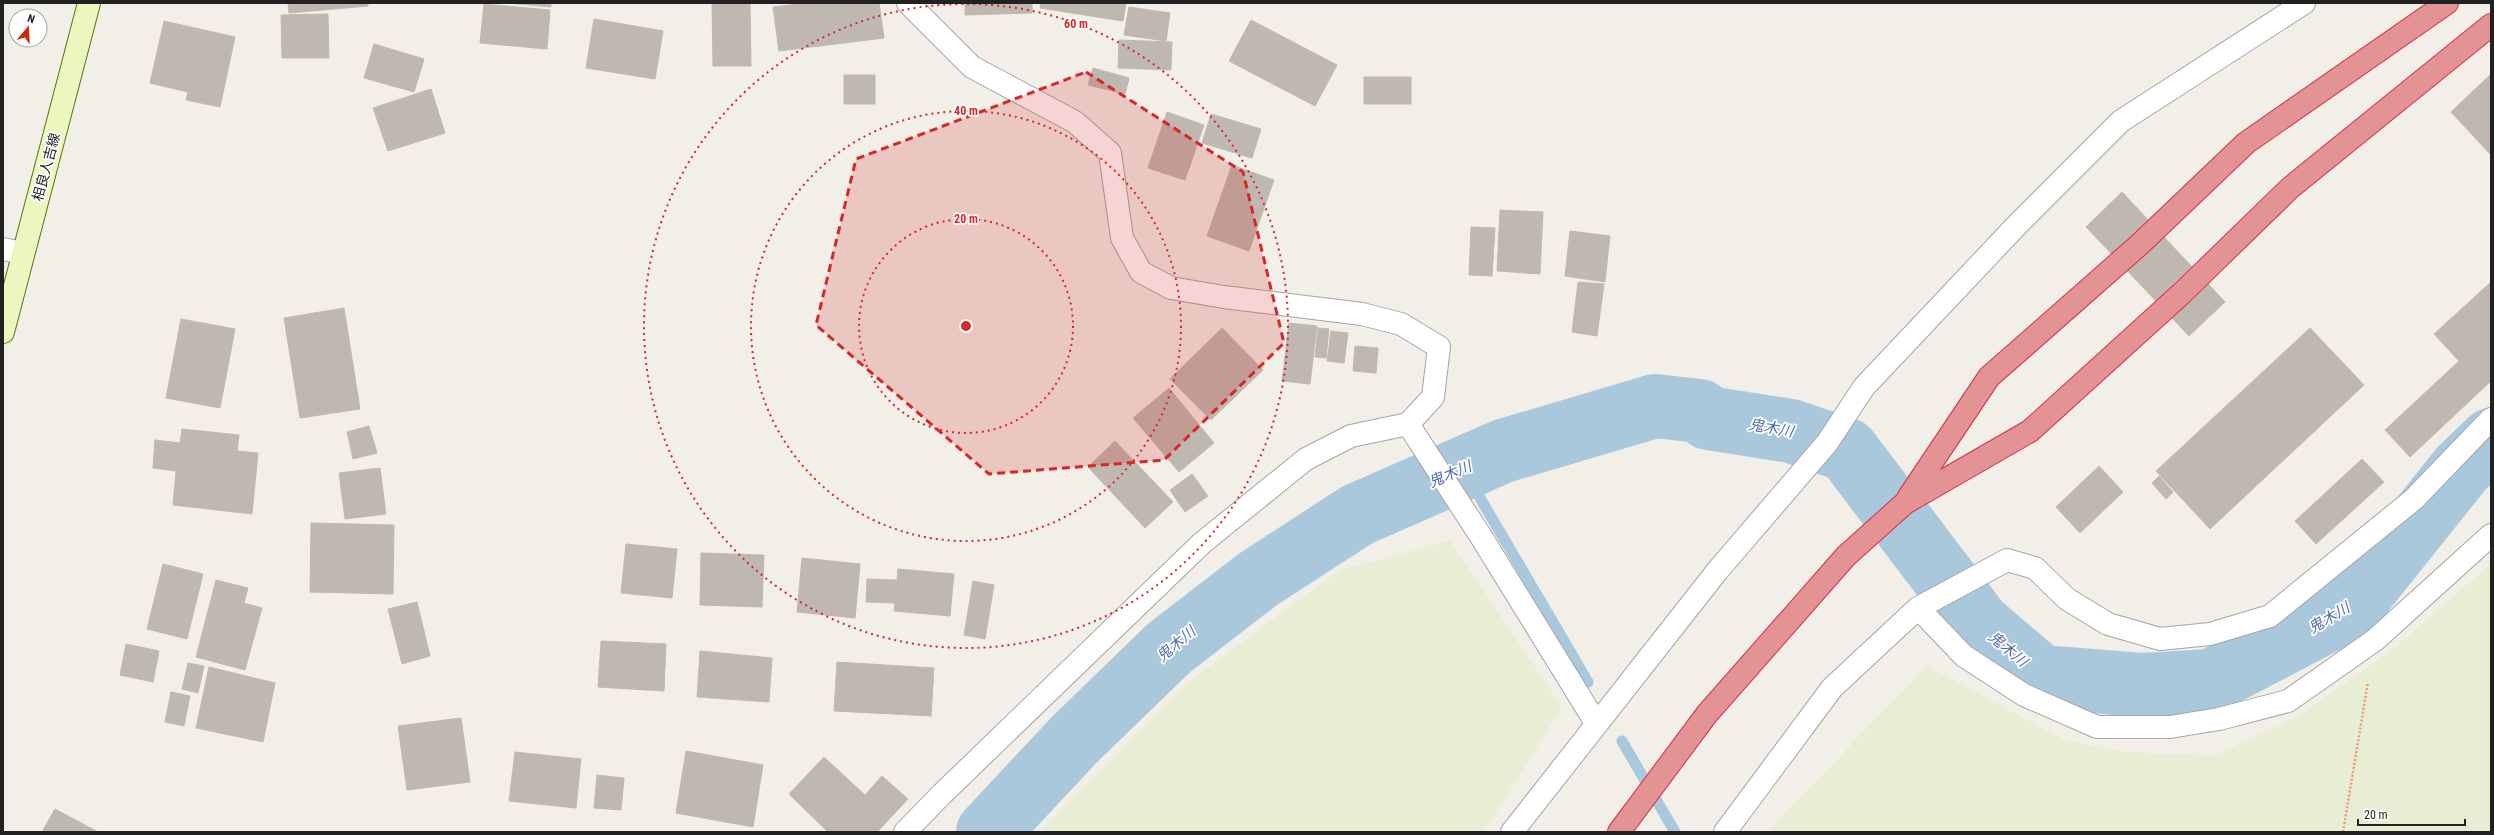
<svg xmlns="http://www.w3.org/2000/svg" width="2494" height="835" font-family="'Roboto Condensed','Noto Sans JP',sans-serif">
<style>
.farmland{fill:#e8eed4}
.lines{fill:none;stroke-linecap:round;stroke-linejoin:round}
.stream{stroke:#aac8dc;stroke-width:11}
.river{stroke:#aac8dc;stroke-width:64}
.building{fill:#beb8b1;stroke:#c2b9aa}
.minor-casing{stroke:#a5a5a5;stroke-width:24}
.secondary-casing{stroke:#577609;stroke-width:24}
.motorway-casing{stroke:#d52f4b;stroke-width:24}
.path{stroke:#f59875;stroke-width:2.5;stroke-dasharray:2 2;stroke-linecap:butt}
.minor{stroke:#fff;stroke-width:22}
.secondary{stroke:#ebf7bf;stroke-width:22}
.motorway{stroke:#e49394;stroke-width:22}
.marked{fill:#d62828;fill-opacity:0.2;stroke:#d62828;stroke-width:3;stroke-dasharray:8 5;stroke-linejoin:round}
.ring{fill:none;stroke:#d62828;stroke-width:2;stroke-dasharray:2 4}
.labels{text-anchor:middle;stroke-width:3.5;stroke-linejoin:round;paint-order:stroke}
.street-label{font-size:14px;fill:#212121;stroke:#fff}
.water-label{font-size:15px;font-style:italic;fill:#506eae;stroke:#fff}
.centre{fill:#d62828;stroke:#fff;stroke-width:2}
.ring-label{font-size:12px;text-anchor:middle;font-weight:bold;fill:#d62828;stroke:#fff;stroke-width:3.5;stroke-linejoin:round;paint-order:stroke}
</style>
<rect width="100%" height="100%" fill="#f1efe8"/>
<path class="farmland" d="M1450 541 1562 707 1484 832H1039L1191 680 1340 570Z
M2491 564V832H1767L1927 666 2064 740 2127 752 2213 756 2296 718 2393 649Z"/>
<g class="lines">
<path class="stream" d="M1463 469 1588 682
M1622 741 1675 832"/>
<path class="river" d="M988 832 1074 740 1169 648 1257 580 1357 515 1503 451 1655 406 1700 411 1708 418 1791 431 1847 450 1979 624 2041 677 2142 685 2211 681 2349 609 2461 469 2491 440"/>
</g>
<path class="building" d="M288 3H368V6L289 13Z
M508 3H551V7Z
M712 3H750L751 66H713Z
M806 3H879L884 38 779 51 773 7Z
M965 3H1032V13L965 15Z
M1041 3H1126L1123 21 1040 8Z
M484 4 550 10 547 49 480 43Z
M1129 7 1170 13 1166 41 1124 35Z
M328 14 329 58H282L281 15Z
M594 19 663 31 655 79 586 68Z
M1251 20 1337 65 1315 106 1229 61Z
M164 21 235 37 220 107 186 100 188 92 150 83Z
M1119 40 1172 42 1171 70 1118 68Z
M374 44 424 59 414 92 364 78Z
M1093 68 1129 78 1125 94 1088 85Z
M2491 74V155L2451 112Z
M844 75H875V104H844Z
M1364 77H1411V104H1364Z
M431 89 445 133 388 151 373 108Z
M1167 112 1204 125 1185 180 1148 168Z
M1211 114 1261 129 1252 158 1202 143Z
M1232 165 1274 180 1249 251 1207 236Z
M2122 192 2225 302 2189 336 2086 227Z
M1500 210 1543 212 1540 274 1497 271Z
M1471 227 1495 228 1492 276 1469 275Z
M1570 231 1610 236 1605 282 1565 276Z
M1578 282 1604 284 1597 336 1572 332Z
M2491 282V381L2410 457 2385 430 2459 361 2434 334Z
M344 308 360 409 300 418 284 318Z
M181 319 235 329 220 408 166 398Z
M1289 323 1317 326 1310 384 1282 381Z
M1222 328 1263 370 1211 420 1170 379Z
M1318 328 1329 329 1326 358 1315 357Z
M2310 328 2364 385 2210 529 2156 471Z
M1331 331 1348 333 1344 363 1327 361Z
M1355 346 1378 348 1376 373 1353 371Z
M1169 388 1214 443 1179 472 1133 418Z
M369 426 377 453 353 459 347 432Z
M182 429 239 435 237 451 258 453 252 514 173 505 176 471 153 468 155 440 180 443Z
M1115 441 1173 502 1145 528 1088 467Z
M2362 459 2384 482 2316 544 2295 521Z
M2099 466 2123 492 2080 533 2056 507Z
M380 468 386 514 345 519 339 473Z
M1192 474 1208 496 1185 512 1170 490Z
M2159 476 2173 492 2166 499 2152 483Z
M311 523 394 525 393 594 310 592Z
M626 544 677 549 672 598 621 593Z
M701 553 764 555 762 607 700 605Z
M802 558 860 564 855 618 797 612Z
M163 564 203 574 187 639 147 629Z
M898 569 954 574 950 616 894 611Z
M867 579 896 580 895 603 866 602Z
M216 580 248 588 244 603 262 608 245 670 196 657Z
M973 581 994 585 985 639 964 635Z
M417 602 430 656 402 664 388 609Z
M601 641 666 644 664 691 598 687Z
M126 644 159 651 153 682 120 675Z
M700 651 772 658 769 702 697 697Z
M837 662 934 668 931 716 834 711Z
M188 663 204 666 198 693 182 689Z
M209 667 275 683 263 742 196 728Z
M171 692 190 696 184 726 165 722Z
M461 718 470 782 407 790 398 726Z
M686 751 763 765 753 827 676 813Z
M515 752 581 759 576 808 509 801Z
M824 757 865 795 882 776 908 799 877 832H828L789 794Z
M597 775 624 778 621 810 594 808Z
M55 809 98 832H42Z"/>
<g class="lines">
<defs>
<path id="minor" d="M3 249 23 253
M1408 424 1480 535 1596 723
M1918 608 1964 656 2024 695 2097 727H2170L2219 719 2288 701 2375 640 2491 535
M905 832 942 794 1202 543 1306 459 1351 436 1408 424 1433 397 1439 347 1401 324 1362 314 1224 297 1171 288 1141 272 1122 238 1110 153 1075 122 972 67 908 3
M1512 832 1718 570 1827 443 1864 387 2017 225 2121 121 2304 3
M1725 832 1832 688 1918 608 2007 560 2035 568 2067 599 2108 624 2160 639 2210 634 2270 616 2414 499 2491 419"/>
<path id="secondary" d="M3 332 89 3"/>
<path id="motorway" d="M1908 498 1989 377 2139 245 2246 143 2447 3
M1619 832 1707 714 1846 556 1905 503 2030 431 2181 294 2290 188 2491 25"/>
</defs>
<use href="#minor" class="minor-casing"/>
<use href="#secondary" class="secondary-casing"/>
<use href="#motorway" class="motorway-casing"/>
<path class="path" d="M2343 832 2368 682"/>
<use href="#minor" class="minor"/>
<use href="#secondary" class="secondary"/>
<use href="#motorway" class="motorway"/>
</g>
<path class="marked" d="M1086 72 1243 172 1284 343 1164 460 989 474 816 325 856 159Z"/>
<g class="ring">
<circle cx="966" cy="326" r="107"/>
<circle cx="966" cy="326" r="215"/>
<circle cx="966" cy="326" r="322"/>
</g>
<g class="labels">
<g class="street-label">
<text transform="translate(46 167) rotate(-75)" y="5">相良人吉線</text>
</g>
<g class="water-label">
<text transform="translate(1771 428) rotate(10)" y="5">鬼木川</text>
<text transform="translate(1450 474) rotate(-23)" y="5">鬼木川</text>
<text transform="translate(2329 618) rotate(-31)" y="5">鬼木川</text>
<text transform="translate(1176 644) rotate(-40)" y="5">鬼木川</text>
<text transform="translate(2008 649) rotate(40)" y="5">鬼木川</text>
</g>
</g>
<circle cx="966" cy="326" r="6" class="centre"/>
<g class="ring-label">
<text x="1076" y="28">60 m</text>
<text x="966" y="115">40 m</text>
<text x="966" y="223">20 m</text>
</g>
<rect width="2494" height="835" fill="none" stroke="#212121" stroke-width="8"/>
<g transform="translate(28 28) rotate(19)"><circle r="19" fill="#ffffff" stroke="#a6a6a6"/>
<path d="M0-3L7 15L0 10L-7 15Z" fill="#c92908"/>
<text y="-6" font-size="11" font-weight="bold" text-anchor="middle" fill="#212121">N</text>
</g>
<path d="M2358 819v6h107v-6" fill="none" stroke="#212121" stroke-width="2"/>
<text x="2364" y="819" font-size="12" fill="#212121" stroke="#ffffff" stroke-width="3" paint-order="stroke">20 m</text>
</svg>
